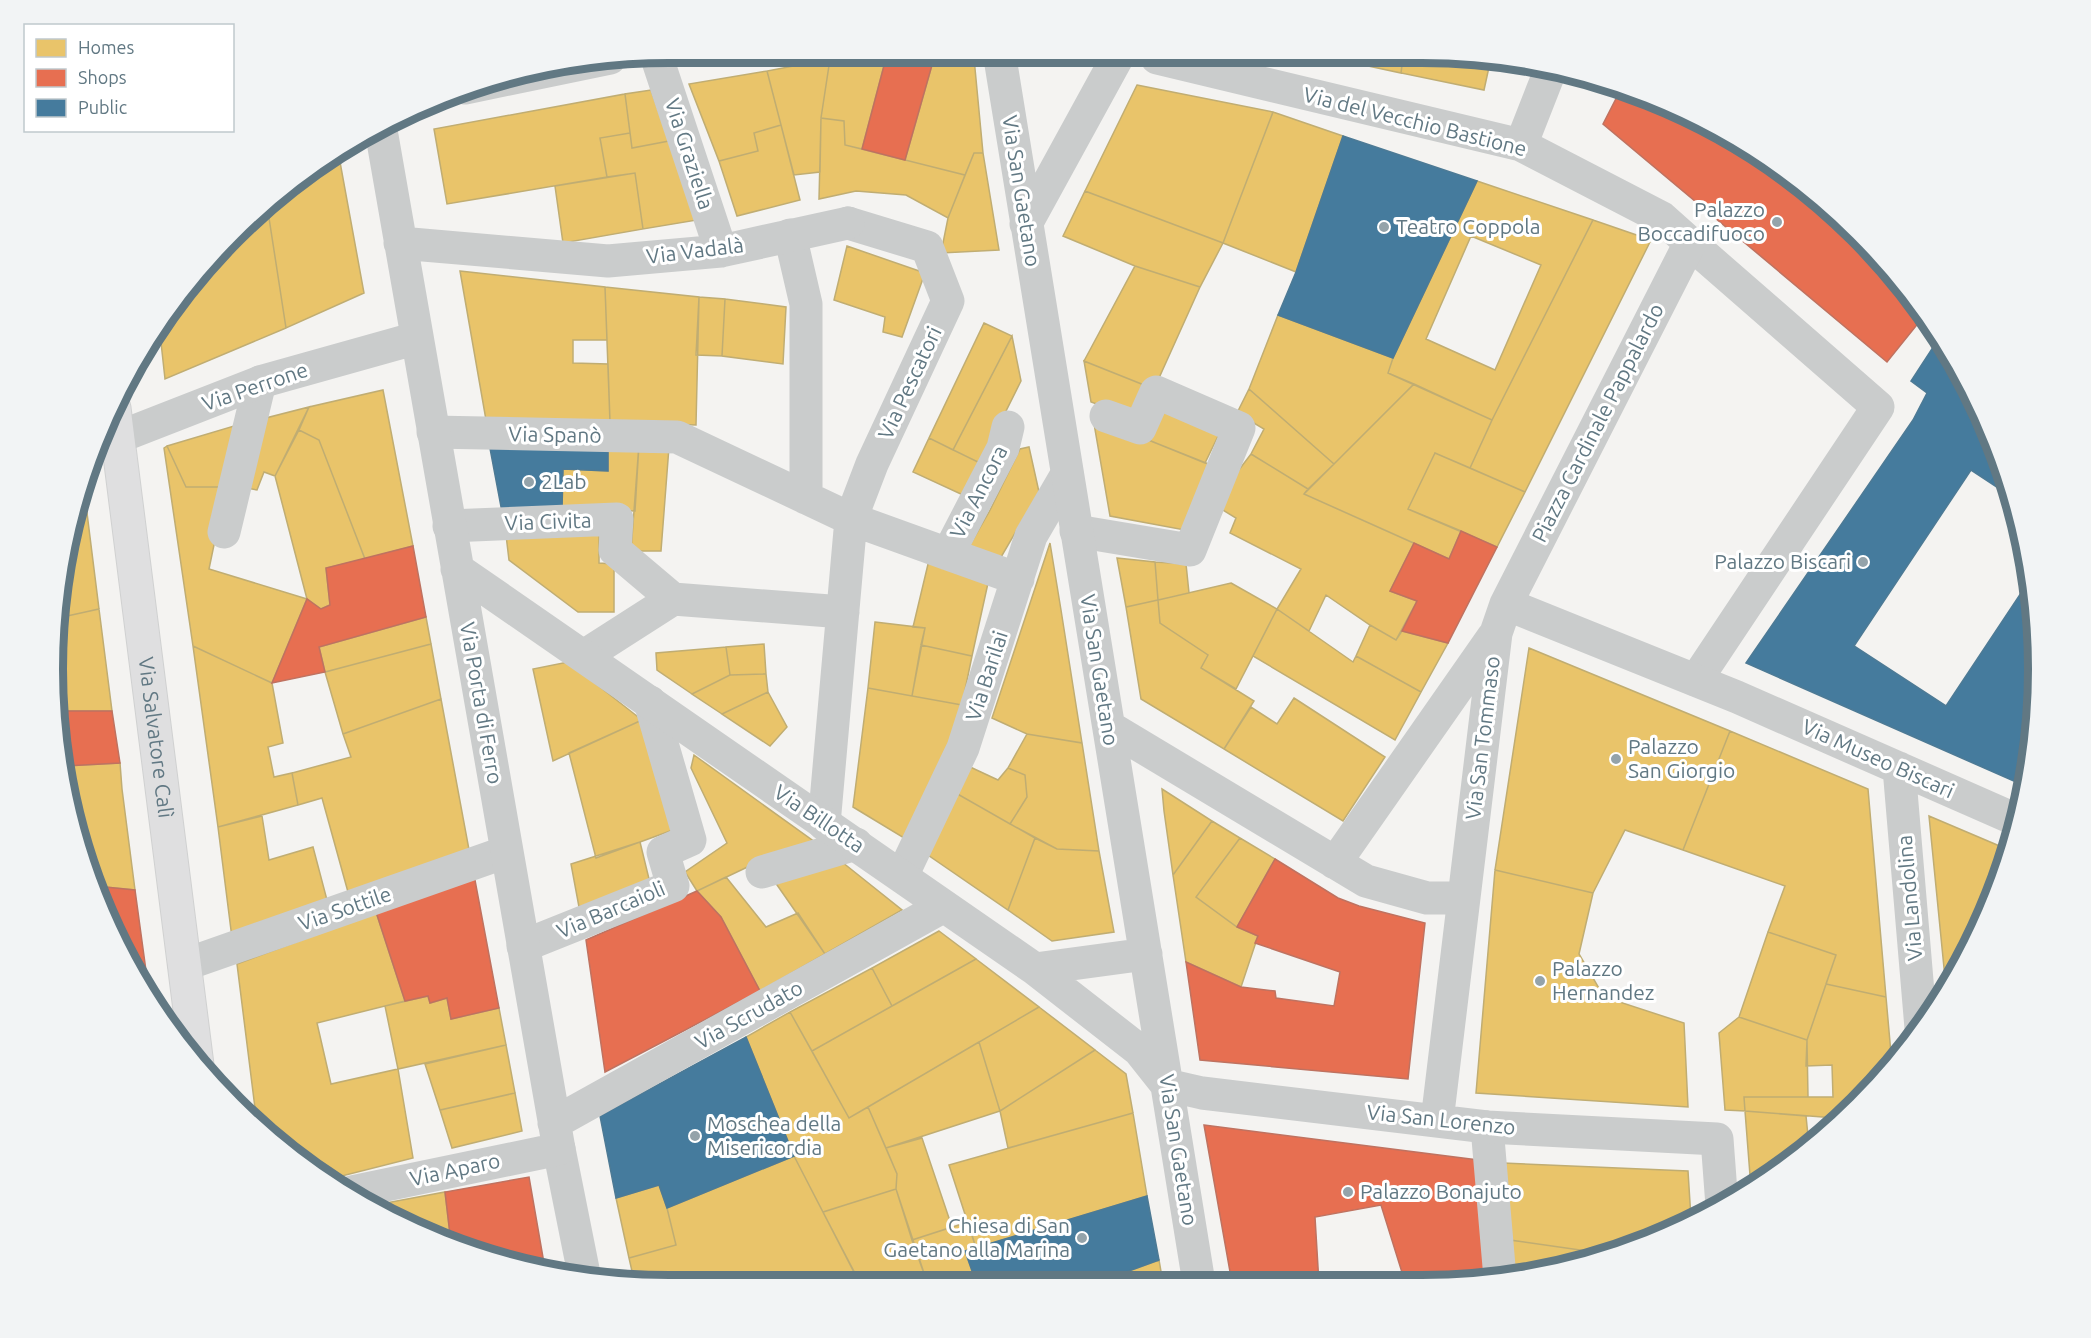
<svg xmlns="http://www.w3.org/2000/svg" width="2091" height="1338" font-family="Ubuntu,sans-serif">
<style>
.homes{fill:#e9c46a;stroke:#c0ad72;stroke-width:1.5;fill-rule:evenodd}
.shops{fill:#e76f51;stroke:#bf7260;stroke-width:1.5}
.public{fill:#457b9d;stroke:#4d7a95;stroke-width:1.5}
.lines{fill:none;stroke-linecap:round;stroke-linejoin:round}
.secondary-casing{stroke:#d0d1d1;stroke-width:35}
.pedestrian{stroke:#cacccc;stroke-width:33}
.minor{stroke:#cacccc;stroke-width:33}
.secondary{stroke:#dfdfe0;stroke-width:33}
.poi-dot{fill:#94a3aa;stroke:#fff;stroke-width:2}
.labels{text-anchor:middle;stroke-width:6;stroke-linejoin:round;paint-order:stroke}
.street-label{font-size:21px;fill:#617883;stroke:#fff}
.poi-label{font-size:21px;fill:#617883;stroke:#fff;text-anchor:start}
.rim{fill:none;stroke:#617883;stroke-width:8}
</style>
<rect width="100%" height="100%" fill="#f4f3f1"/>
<path class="homes" d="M838 58H886L862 149 845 145 844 121 821 118 830 59Z
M934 58H974L983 153H974L965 175 905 160Z
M1349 58H1403L1401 73 1349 62Z
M1403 58H1491L1484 90 1401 73Z
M830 59 821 118 820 172 794 175 767 71Z
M767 71 781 125 754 133 758 151 719 161 689 84Z
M1137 85 1273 112 1223 243 1085 191Z
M651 90 669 141 632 148 625 94Z
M625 94 630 133 600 138 607 177 447 204 434 129Z
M1273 112 1343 136 1296 272 1223 243Z
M821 118 844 121 845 145 965 175 948 218 906 195 856 191 819 199Z
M781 125 800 200 737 216 719 161 758 151 754 133Z
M630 133 632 148 669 141 697 220 643 229 635 173 607 177 600 138Z
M338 151 364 293 286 328 267 205 326 157Z
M974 153H983L999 250 941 253 948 218Z
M635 173 643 229 563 243 555 186Z
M1477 181 1593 220 1492 420 1388 373 1393 358ZM1471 236 1541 265 1495 370 1426 339Z
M1085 191 1223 243 1200 287 1135 266 1063 236Z
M267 205 286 328 165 379 159 324 180 294 233 233Z
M1593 220 1651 240 1525 492 1470 468 1492 420Z
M847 246 925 273 902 337 883 332 885 317 834 300Z
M1135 266 1200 287 1154 389 1084 361Z
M460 271 605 287 607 340H573V363L608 364 610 422 486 420Z
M605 287 699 297 696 425 610 422Z
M699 297 725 299 722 356 696 355Z
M725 299 786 307 783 364 722 356Z
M1278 315 1393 358 1388 373 1414 384 1334 464 1249 389Z
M984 323 1012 336 953 450 929 438Z
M1012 336 1021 381 980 463 953 450Z
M1084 361 1154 389 1141 420 1091 402Z
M1414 384 1492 420 1470 468 1435 453 1408 509 1461 531 1449 559 1304 494Z
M1249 389 1334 464 1308 489 1251 454 1264 429 1237 413Z
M383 390 413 546 365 559 319 440 299 430 309 407Z
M1159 402 1222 428 1205 463 1146 439Z
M309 407 275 476 264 472 257 490 241 487 266 418Z
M1093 418 1216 467 1190 531 1110 516Z
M244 423 226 487H186L167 446Z
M299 430 319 440 365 559 326 568 330 605 321 609 307 599 275 476Z
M929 438 980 463 963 495 913 472Z
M608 444H639L635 511 562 509 563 469 608 471Z
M639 444 669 447 661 551H631Z
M167 446 186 487H226L209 569 307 599 272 683 193 646 164 448Z
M1029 447 1039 492 997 564 967 550 989 512 1020 449Z
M1435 453 1525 492 1497 547 1408 509Z
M1251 454 1308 489 1304 494 1414 543 1390 591 1417 601 1396 640 1370 625 1326 595 1309 631 1277 609 1301 569 1230 533 1236 518 1213 504Z
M84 489 99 609 58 618 64 549 80 490Z
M599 527V563L614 564V612H578L509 560 506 535Z
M1050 543 1061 610 1082 743 1027 734 992 718Z
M1117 558 1155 562 1158 600 1126 607Z
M929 560 990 574 972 656 921 645 925 628 913 627Z
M1155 562 1186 564 1189 593 1158 600Z
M1231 583 1277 609 1236 689 1201 668 1208 655 1160 623 1158 600Z
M1158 600 1160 623 1208 655 1201 668 1254 701 1224 749 1141 699 1126 607Z
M99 609 112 711H58L53 669 58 618Z
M1277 609 1353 662 1356 656 1421 692 1395 740 1253 656Z
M426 617 431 644 325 672 319 647Z
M875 622 925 628 912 696 868 688Z
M1370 625 1396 640 1402 631 1448 643 1421 692 1356 656Z
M431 644 441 699 343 734 325 672Z
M764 644 766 674 730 675 726 647Z
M921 645 972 656 962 705 912 696Z
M193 646 272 683 283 743 268 747 274 777 292 773 298 805 218 827Z
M726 647 730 675 692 694 657 670 656 653Z
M1529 648 1730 731 1683 850 1625 830 1593 893 1495 870Z
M568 662 642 720 553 761 533 669Z
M766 674 768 692 722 714 692 694 730 675Z
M868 688 962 705 954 743 904 838 853 807Z
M768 692 787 727 770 746 722 714Z
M1294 698 1385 757 1343 821 1224 749 1251 707 1277 724Z
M441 699 470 855 348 892 322 798 298 805 292 773 351 757 343 734Z
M642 720 673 830 596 858 569 753Z
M1730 731 1868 789 1886 997 1826 984 1836 955 1768 932 1785 886 1683 850Z
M1027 734 1082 743 1099 851 1057 849 1010 824 1027 797 1025 775 1008 768Z
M694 755 819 845 758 862 697 891 685 872 727 843 691 768Z
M120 763 122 789 135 890 95 886 74 829 65 766Z
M968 766 998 780 1008 768 1025 775 1027 797 1010 824 954 792Z
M1162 789 1212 821 1173 875 1164 811Z
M954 792 1035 838 1008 910 925 853Z
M262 816 269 860 313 847 327 900 232 938 218 827Z
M1929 816 2009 850 1975 942 1946 988Z
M1212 821 1240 838 1196 897 1237 927 1258 936 1241 987 1186 962 1173 875Z
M1035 838 1057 849 1099 851 1114 932 1052 941 1008 910Z
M1240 838 1275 859 1237 927 1196 897Z
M640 842 650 883 579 907 571 864Z
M837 858 902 910 825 954 775 882Z
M1495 870 1593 893 1579 954 1604 997 1684 1023 1688 1107 1476 1093Z
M726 877 766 927 798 913 825 954 760 991 721 917 697 891Z
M376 912 405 1001 317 1023 331 1084 398 1069 413 1158 330 1179 293 1158 257 1124 237 964Z
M939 931 976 959 892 1006 872 968Z
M1768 932 1836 955 1807 1040 1739 1017Z
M976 959 1039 1007 849 1118 812 1051Z
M872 968 892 1006 812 1051 790 1012Z
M1826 984 1886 997 1892 1065 1843 1117 1835 1118 1745 1111 1744 1097H1833L1832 1065 1806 1066 1807 1040Z
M428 996 430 1003 447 998 451 1019 499 1008 506 1045 398 1069 385 1006Z
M1039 1007 1095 1050 1000 1111 979 1042Z
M790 1012 849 1118 868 1107 897 1174 896 1189 823 1212 794 1156 746 1037Z
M1739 1017 1807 1040 1808 1097H1744L1745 1111 1725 1110 1719 1033Z
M979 1042 1000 1111 886 1148 868 1107Z
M506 1045 515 1093 440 1110 425 1064Z
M1095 1050 1126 1074 1133 1113 1008 1148 1000 1111Z
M515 1093 522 1131 452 1148 440 1110Z
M1745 1111 1806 1116 1809 1146 1751 1188Z
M1133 1113 1147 1196 976 1248 949 1165Z
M922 1138 952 1227 912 1240 896 1189 897 1174 886 1148Z
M794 1156 858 1280 851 1281 634 1280 629 1258 676 1245 667 1208Z
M1503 1163 1688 1171 1691 1219 1608 1254 1510 1240Z
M659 1185 667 1208 676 1245 629 1258 616 1198Z
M896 1189 927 1282 859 1281 823 1212Z
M445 1192 451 1243 433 1239 375 1205Z
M968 1222 976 1248 965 1251 976 1282H927L912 1240Z
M1510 1240 1608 1254 1582 1264 1514 1276Z
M1159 1260 1163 1283H1096Z"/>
<path class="shops" d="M886 58H934L905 160 862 149Z
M1621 89 1658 100 1798 180 1817 198 1811 205 1867 248 1868 246 1886 263 1924 316 1887 362 1603 124Z
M1461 531 1497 547 1448 643 1402 631 1417 601 1390 591 1414 543 1449 559Z
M413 546 426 617 319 647 325 672 272 683 307 599 321 609 330 605 326 568Z
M58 711H112L120 763 65 766Z
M1275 859 1338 898 1359 906 1425 923 1408 1079 1200 1060 1186 962 1241 987 1275 991 1276 998 1334 1006 1340 972 1255 943 1258 936 1237 927Z
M474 875 499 1008 451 1019 447 998 430 1003 428 996 405 1001 376 912Z
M95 886 135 890 150 1000 116 941Z
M697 891 721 917 760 991 605 1072 586 940Z
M1204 1125 1478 1160 1487 1280 1463 1284H1401L1405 1282 1381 1205 1315 1217 1319 1284 1232 1283Z
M529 1177 545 1269 451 1243 445 1192Z"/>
<path class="public" d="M1343 136 1477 181 1393 358 1278 315 1296 272Z
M1939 338 1956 361 2006 471 2012 497 1971 470 1854 646 1946 706 2031 578 2033 589 2037 710 2025 786 1746 663 1913 420 1927 393 1911 381Z
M489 443 608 444V471L563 469 562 509 502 512Z
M746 1037 794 1156 667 1208 659 1185 616 1198 600 1116Z
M1147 1196 1159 1260 1096 1283 976 1282 965 1251Z"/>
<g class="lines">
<defs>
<g id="secondary">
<path id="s1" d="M114 408 197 1065"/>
</g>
</defs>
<use href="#secondary" class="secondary-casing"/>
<path class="pedestrian" d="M790 235 806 304V498
M1690 243 1878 407 1696 680
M1008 427 1003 448 948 554 1018 579
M433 432 677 437 851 519 948 554
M449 526 617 519 615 550 673 599 843 612
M1076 531 1190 550 1239 428 1156 392 1140 428 1106 416
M224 532 260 382
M584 656 673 599
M824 824 851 519 872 464 948 301 927 247 848 223
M762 872 856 844
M902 876 963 748 1031 536 1067 474
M523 946 673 886 663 852 690 840 650 702
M184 965 506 852
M1487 1127 1500 1278
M559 1149 585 1279"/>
<path class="minor" d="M657 58 721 251
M1000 58 1199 1283
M1157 58 1521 145 1662 218 1690 243 1506 604 1496 633 1437 1121
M465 88 610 58
M1521 145 1550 71
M1026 224 1117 58
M400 243 608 261 721 251 848 223
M96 446 260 382 417 338
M457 569 1035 969 1139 1050 1166 1084
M1506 604 1737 697 2019 821
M1109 727 1366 881 1427 898H1464
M1899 768 1921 1028
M1335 863 1493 637
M1035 969 1146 954
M1167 1085 1202 1093 1487 1127 1717 1139 1722 1206
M554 1123 944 906
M352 1192 559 1149 381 130"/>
<use href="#secondary" class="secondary"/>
</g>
<g class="poi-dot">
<circle cx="1777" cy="222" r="6"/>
<circle cx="1384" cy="227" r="6"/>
<circle cx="529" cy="482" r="6"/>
<circle cx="1863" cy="562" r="6"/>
<circle cx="1616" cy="759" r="6"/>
<circle cx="1540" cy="981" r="6"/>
<circle cx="695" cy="1136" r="6"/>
<circle cx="1348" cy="1192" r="6"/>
<circle cx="1082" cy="1238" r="6"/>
</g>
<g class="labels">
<g class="street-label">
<text transform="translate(1415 122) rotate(14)" y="7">Via del Vecchio Bastione</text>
<text transform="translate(689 154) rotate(72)" y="7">Via Graziella</text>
<text transform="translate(1021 191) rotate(81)" y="7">Via San Gaetano</text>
<text transform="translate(695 251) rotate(-7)" y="7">Via Vadalà</text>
<text transform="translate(910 383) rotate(-65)" y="7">Via Pescatori</text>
<text transform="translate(255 387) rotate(-19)" y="7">Via Perrone</text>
<text transform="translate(1598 423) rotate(-63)" y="7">Piazza Cardinale Pappalardo</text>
<text transform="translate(555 435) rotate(1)" y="7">Via Spanò</text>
<text transform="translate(979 492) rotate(-63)" y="7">Via Ancora</text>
<text transform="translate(548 522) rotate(-2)" y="7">Via Civita</text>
<text transform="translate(1099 670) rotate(81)" y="7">Via San Gaetano</text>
<text transform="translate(987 676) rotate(-72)" y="7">Via Barilai</text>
<text transform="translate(481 703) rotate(80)" y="7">Via Porta di Ferro</text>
<text dy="7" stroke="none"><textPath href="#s1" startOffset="332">Via Salvatore Calì</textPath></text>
<text transform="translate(1483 738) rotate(-83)" y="7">Via San Tommaso</text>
<text transform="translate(1878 759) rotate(24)" y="7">Via Museo Biscari</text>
<text transform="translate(819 819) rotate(34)" y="7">Via Billotta</text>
<text transform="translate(1910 898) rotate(-95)" y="7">Via Landolina</text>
<text transform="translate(345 909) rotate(-19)" y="7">Via Sottile</text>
<text transform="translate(611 910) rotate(-23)" y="7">Via Barcaioli</text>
<text transform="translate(749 1015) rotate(-29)" y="7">Via Scrudato</text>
<text transform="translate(1441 1120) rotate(6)" y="7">Via San Lorenzo</text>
<text transform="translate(1178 1150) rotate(81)" y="7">Via San Gaetano</text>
<text transform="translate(455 1170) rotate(-12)" y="7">Via Aparo</text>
</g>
<g class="poi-label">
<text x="1765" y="217" text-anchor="end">Palazzo<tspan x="1765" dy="24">Boccadifuoco</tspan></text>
<text x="1396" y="234">Teatro Coppola</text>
<text x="541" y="489">2Lab</text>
<text x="1851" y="569" text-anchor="end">Palazzo Biscari</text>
<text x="1628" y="754">Palazzo<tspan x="1628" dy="24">San Giorgio</tspan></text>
<text x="1552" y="976">Palazzo<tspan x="1552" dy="24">Hernandez</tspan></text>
<text x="707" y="1131">Moschea della<tspan x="707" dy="24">Misericordia</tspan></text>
<text x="1360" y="1199">Palazzo Bonajuto</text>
<text x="1070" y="1233" text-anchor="end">Chiesa di San<tspan x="1070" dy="24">Gaetano alla Marina</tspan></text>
</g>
</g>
<path d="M0 0H2091V1338H0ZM669 63H1422A606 606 0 0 1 2028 669V669A606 606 0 0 1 1422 1275H669A606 606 0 0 1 63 669V669A606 606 0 0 1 669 63Z" fill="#f2f4f5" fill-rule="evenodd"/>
<path class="rim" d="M669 63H1422A606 606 0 0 1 2028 669V669A606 606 0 0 1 1422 1275H669A606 606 0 0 1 63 669V669A606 606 0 0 1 669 63Z"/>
<rect x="24" y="24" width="210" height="108" fill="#ffffff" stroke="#c0c9cd" stroke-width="1.5"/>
<rect x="36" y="39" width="30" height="18" fill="#e9c46a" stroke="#c0c9cd" stroke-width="1.5"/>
<text x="78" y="54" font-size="18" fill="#617883">Homes</text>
<rect x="36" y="69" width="30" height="18" fill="#e76f51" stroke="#c0c9cd" stroke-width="1.5"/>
<text x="78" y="84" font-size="18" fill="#617883">Shops</text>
<rect x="36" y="99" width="30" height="18" fill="#457b9d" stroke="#c0c9cd" stroke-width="1.5"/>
<text x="78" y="114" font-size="18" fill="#617883">Public</text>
</svg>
